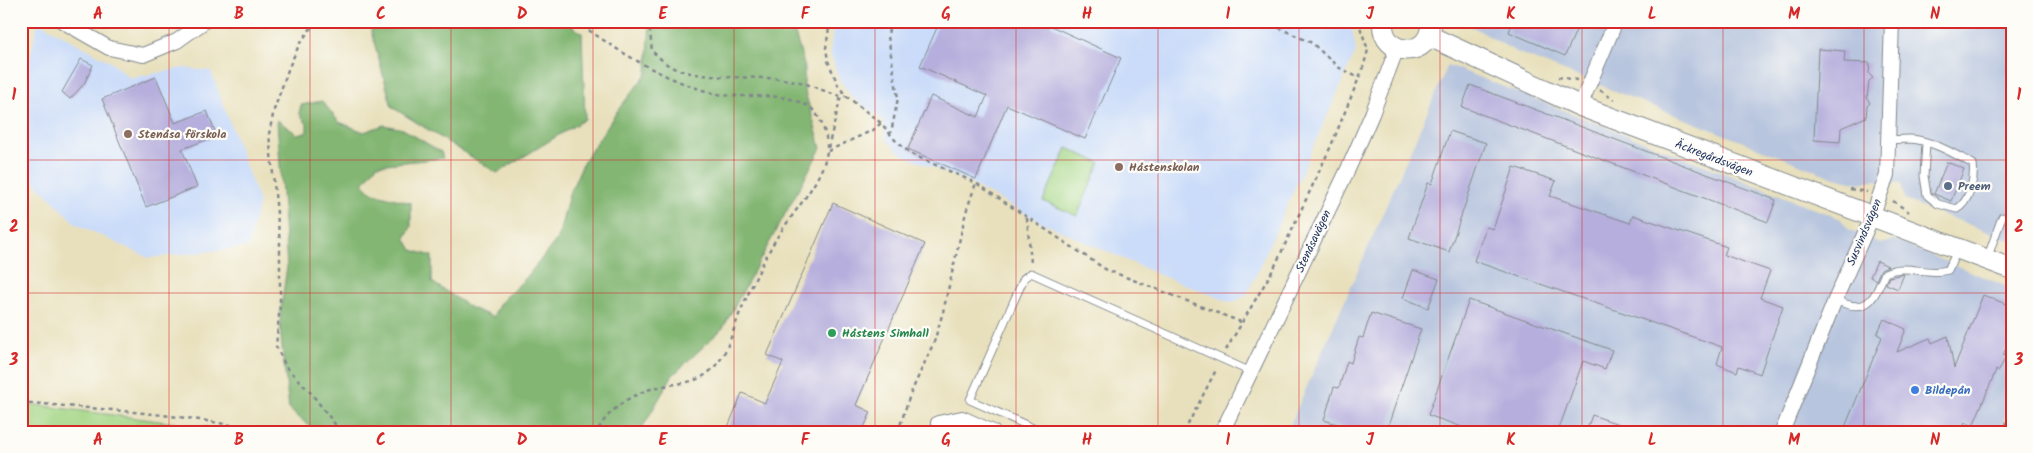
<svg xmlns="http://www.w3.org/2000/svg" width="2033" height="453" font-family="Kalam,sans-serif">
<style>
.built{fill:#cadcf9}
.industrial{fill:#b7c5de}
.green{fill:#a3d584;stroke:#5f8271}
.forest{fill:#82b672;stroke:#4e7268}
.building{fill:#b6afdd}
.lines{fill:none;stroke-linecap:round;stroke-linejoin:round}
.lane-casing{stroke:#82888d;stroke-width:9}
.street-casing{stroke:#82888d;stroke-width:16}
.secondary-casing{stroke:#82888d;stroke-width:22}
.path{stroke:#82888d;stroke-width:2.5;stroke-dasharray:4 4;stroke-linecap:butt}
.lane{stroke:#fff;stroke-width:7}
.street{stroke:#fff;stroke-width:14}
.secondary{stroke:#fff;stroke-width:20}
.grid{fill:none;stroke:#d62828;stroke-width:1;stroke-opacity:0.55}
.education-dot{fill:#8d6e63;stroke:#fdfcf7;stroke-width:2}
.service-dot{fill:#5c6f8a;stroke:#fdfcf7;stroke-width:2}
.leisure-dot{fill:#2e9e5b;stroke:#fdfcf7;stroke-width:2}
.shop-dot{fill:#3f7fe0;stroke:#fdfcf7;stroke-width:2}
.labels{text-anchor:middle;stroke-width:4.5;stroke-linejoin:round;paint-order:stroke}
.education-label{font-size:12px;font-weight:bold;fill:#785e54;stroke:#fdfcf7;text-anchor:start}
.street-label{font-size:12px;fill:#1b2f5e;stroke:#fdfcf7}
.service-label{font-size:12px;font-weight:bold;fill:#4e5e75;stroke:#fdfcf7;text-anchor:start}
.leisure-label{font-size:12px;font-weight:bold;fill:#27864d;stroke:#fdfcf7;text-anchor:start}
.shop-label{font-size:12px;font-weight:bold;fill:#366cbe;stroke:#fdfcf7;text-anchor:start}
.neatline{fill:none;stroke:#d62828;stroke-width:2}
.grid-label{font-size:16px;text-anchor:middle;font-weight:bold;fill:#d62828}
</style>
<rect width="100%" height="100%" fill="#fdfcf7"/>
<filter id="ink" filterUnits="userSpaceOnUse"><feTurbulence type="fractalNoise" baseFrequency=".02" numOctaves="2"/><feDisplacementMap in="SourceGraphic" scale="10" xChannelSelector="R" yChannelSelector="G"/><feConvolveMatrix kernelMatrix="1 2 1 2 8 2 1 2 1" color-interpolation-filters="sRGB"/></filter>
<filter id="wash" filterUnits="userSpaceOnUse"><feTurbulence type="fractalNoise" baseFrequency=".0096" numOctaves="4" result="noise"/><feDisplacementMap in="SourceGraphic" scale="20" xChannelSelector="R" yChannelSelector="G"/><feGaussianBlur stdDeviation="1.12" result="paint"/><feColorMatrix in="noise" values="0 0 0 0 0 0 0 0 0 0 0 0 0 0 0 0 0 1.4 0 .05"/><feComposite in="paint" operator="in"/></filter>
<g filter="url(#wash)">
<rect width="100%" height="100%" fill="#e8e0bc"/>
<path class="built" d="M834 21H1347L1351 23 1356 51 1247 295 1232 303 1157 274 1041 222 966 181 901 154 886 139 884 121 851 96 839 79 830 52Z
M38 22 111 62 130 78 183 68 211 71 259 202 248 247 149 258 76 224 21 168V99Z"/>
<path class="industrial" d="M1467 21H2012V241L1905 200 1901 184 1874 180 1860 183 1829 176 1516 52 1466 23Z
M1448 65 1841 219 1848 229 1882 244 1894 240 2003 285 2012 291V399L1999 432H1287Z"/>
<path class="green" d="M1067 148 1100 163 1077 216 1043 201Z
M21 403 243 432H21Z"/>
<path class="forest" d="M374 21H564L582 33 585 119 497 173 392 107 371 31Z
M650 21H796L794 30 804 65V88L821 148 723 328 672 376 640 432H316L289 409 281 338 280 314 287 267 277 120 297 134 307 132V124L299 113 301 105 322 101 339 122 364 132 384 125 403 129 441 152 443 158 377 165 363 183 373 193 411 203V227L405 238 412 250 432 256V282L471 308 493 317 500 303 526 278 558 238 569 195 583 163 618 110 647 73Z"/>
<g id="blocks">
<path class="building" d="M940 21H1053L1051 26 1121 58 1085 139 1007 105 976 179 908 149 931 96 978 117 987 96 920 66Z
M1513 21H1580L1565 56 1509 32Z
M1818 49 1845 51 1844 62 1870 63 1869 74 1873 78 1869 81 1867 98 1870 103 1867 106 1866 117 1841 128 1840 142 1814 140Z
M81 59 93 65 84 84 70 99 62 92Z
M156 77 175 123 207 111 217 136 182 149 197 187 146 207 102 99Z
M1470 85 1776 200 1768 222 1462 107Z
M1450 131 1486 143 1449 252 1409 238 1428 183 1432 184Z
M1947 162 1964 169 1951 201 1934 194Z
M1514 167 1556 181 1550 196 1630 223 1633 215 1727 247 1724 255 1770 271 1760 298 1783 306 1760 374 1739 366 1737 372 1717 364 1722 347 1474 261 1486 227 1493 229Z
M833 203 925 244 856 405 871 412 862 432H726L742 393 765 403 783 362 767 355Z
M1877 261 1888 266 1881 269 1876 280 1870 277Z
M1413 270 1439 279 1428 308 1403 298Z
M1904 274 1898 289 1886 284 1889 277Z
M1983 295 2011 306 2008 344 2003 355 2006 356 1999 371 1996 370 1973 426 1965 422 1961 432H1843L1882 337 1877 334 1884 319 1906 329 1897 352 1930 338 1932 343 1948 336 1954 368Z
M1469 300 1612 350 1605 369 1583 361 1558 432H1476L1428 415Z
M1371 313 1421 329 1386 432H1362L1324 420 1334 387 1339 388 1347 361 1351 363 1359 337 1363 338Z
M1592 415 1636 430V432H1586Z"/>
</g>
</g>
<g filter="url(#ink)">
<use href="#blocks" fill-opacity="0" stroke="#82888d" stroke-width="1"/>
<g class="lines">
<defs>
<path id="lane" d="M1889 139C1896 140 1903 139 1910 139 1931 140 1955 154 1973 164 1975 178 1970 201 1957 209L1938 204 1927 195 1924 176 1926 143
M1987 259 2002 217
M1835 300C1868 315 1873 300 1885 273 1907 263 1925 276 1948 270L1957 251
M1042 432 970 400 1024 278 1031 273 1251 372"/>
<path id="street" d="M62 21 109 48 143 55 177 41 205 21
M1580 106 1616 21
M938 423 962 418 993 432
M1222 432 1349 167 1372 114 1397 48
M1782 432 1835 300 1872 217 1887 175 1892 21"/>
<path id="secondary" d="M1383 21C1380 59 1434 59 1431 21
M1429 36 1580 106 2012 269"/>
</defs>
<use href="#lane" class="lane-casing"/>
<use href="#street" class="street-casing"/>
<use href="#secondary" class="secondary-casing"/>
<path class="path" d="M316 21 300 43 289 67 274 110 269 134 280 243V305L276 346 286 367 311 393 341 432
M576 21C617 51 664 80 713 93 743 101 785 88 812 109 822 118 828 138 827 151 823 181 792 213 776 239 763 261 752 285 741 310 732 331 728 357 709 372 695 384 676 383 659 387 634 392 608 409 597 432
M649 21 652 51C659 57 668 67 676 69 714 82 756 74 795 81 810 83 833 97 845 96
M830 21 826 48 828 61 838 85 846 96 881 123 895 140 911 154 976 183 1105 269 1241 322
M890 21 888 36 898 98 891 133
M1264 21 1312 43 1338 67 1359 78
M21 38 25 21
M1558 77 1577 80
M1600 90 1614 100
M828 148 841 96
M828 151 873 130 881 123
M1850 189 1867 192
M1893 201 1909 212
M1027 218 1031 263
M1226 350 1274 268 1331 146 1363 68 1368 50 1358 21
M21 402C102 410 183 413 263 432
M898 432 910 395 934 342 943 312 966 212 976 183
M1184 432 1217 368
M2003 432 2012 409"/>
<use href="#lane" class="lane"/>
<use href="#street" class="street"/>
<use href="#secondary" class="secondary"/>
</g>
</g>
<path class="grid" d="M169 21V432M310 21V432M451 21V432M593 21V432M734 21V432M875 21V432M1016 21V432M1158 21V432M1299 21V432M1440 21V432M1582 21V432M1723 21V432M1864 21V432M21 160H2012M21 293H2012"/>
<g class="education-dot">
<circle cx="128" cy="134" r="5"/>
<circle cx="1119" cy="167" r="5"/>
</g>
<circle class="service-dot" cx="1948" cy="186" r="5"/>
<circle class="leisure-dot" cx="832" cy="333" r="5"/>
<circle class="shop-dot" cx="1915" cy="390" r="5"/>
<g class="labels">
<g class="education-label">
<text x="138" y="138">Stenåsa förskola</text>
<text x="1129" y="171">Håstenskolan</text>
</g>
<g class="street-label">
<text transform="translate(1714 158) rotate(21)" y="4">Äckregårdsvägen</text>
<text transform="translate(1864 232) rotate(-67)" y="4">Susvindsvägen</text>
<text transform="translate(1313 241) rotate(-65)" y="4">Stenåsavägen</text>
</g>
<g class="service-label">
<text x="1958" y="190">Preem</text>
</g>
<g class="leisure-label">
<text x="842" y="337">Håstens Simhall</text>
</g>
<g class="shop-label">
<text x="1925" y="394">Bildepån</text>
</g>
</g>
<rect width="2033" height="453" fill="none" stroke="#fdfcf7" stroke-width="55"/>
<rect x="28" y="28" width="1978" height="398" class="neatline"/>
<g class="grid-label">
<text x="98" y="19">A</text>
<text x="239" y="19">B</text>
<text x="381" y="19">C</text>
<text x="522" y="19">D</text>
<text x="663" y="19">E</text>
<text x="805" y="19">F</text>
<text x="946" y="19">G</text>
<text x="1087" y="19">H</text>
<text x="1228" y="19">I</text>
<text x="1370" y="19">J</text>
<text x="1511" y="19">K</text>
<text x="1652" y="19">L</text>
<text x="1794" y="19">M</text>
<text x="1935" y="19">N</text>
<text x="14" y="100">1</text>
<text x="2019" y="100">1</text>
<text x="14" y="232">2</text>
<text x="2019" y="232">2</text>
<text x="14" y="365">3</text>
<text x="2019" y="365">3</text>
<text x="98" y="445">A</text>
<text x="239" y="445">B</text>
<text x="381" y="445">C</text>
<text x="522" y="445">D</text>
<text x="663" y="445">E</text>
<text x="805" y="445">F</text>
<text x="946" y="445">G</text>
<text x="1087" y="445">H</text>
<text x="1228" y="445">I</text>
<text x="1370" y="445">J</text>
<text x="1511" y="445">K</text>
<text x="1652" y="445">L</text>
<text x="1794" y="445">M</text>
<text x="1935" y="445">N</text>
</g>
</svg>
